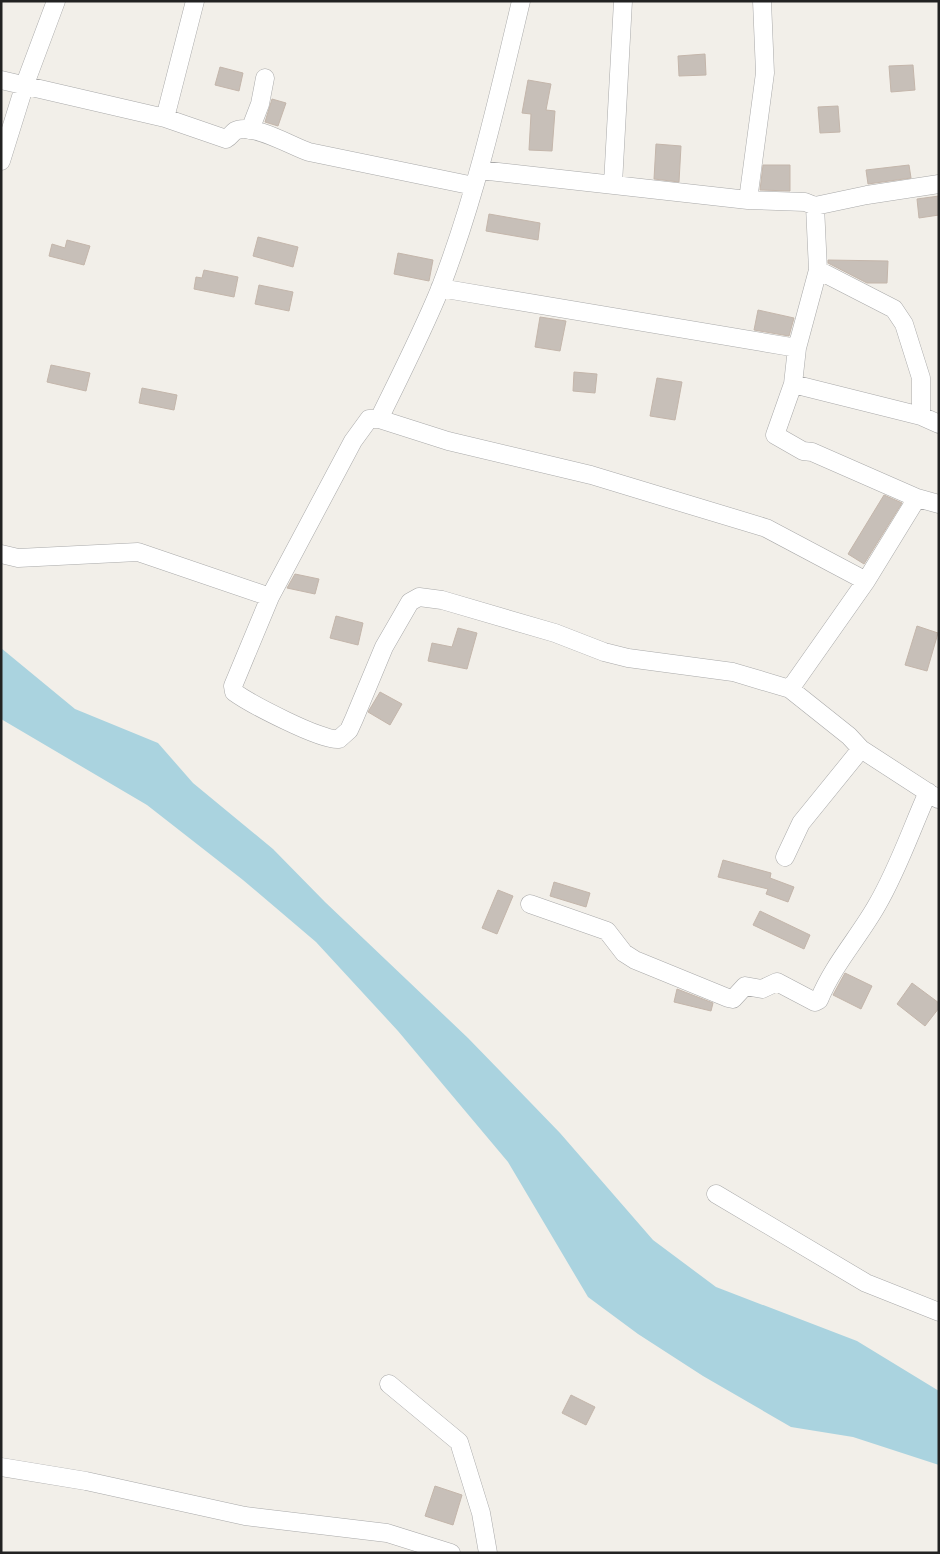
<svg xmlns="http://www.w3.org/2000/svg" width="940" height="1554" font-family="Rubik,sans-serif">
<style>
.water{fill:#aad3df}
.building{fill:#c7bfb8;stroke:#c4b6ab}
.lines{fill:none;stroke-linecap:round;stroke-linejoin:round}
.minor-casing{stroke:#a9a9a9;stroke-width:19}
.minor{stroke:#fff;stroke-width:18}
</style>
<rect width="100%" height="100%" fill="#f2efe9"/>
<path class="water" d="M1 648 75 709 158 743 193 783 273 849 325 902 468 1038 560 1133 653 1240 716 1287 857 1341 939 1391V1465L853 1437 791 1427 703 1376 638 1334 588 1297 508 1162 398 1031 316 942 243 880 147 805 1 719Z"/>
<path class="building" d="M705 54 706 75 679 76 678 56Z
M913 65 915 90 891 92 889 66Z
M220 67 243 73 239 91 215 85Z
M528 80 551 84 546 110 555 111 552 151 529 150 531 114 522 113Z
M272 99 286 103 278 126 265 122Z
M838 106 840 132 820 133 818 107Z
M656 144 681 146 679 182 654 179Z
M763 165H790V191L760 190Z
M909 165 911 178 868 184 866 170Z
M939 196V215L919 218 917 199Z
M489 214 540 223 538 240 486 231Z
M258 237 298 247 293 267 253 256Z
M67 240 90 246 84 265 49 256 52 244 65 248Z
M398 253 433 260 429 281 394 274Z
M828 260 888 261 887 283H867L828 263Z
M204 270 238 277 234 297 194 289 196 277 202 278Z
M259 285 293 292 289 311 255 304Z
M758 310 794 318 789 336 754 330Z
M540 317 566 321 560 351 535 347Z
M51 365 90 373 86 391 47 382Z
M574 372 597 374 595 393 573 391Z
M657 378 682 382 675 420 650 416Z
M142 388 177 395 174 410 139 403Z
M884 495 902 503 864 564 848 554Z
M295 574 319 579 315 594 287 588Z
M336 616 363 623 358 645 330 638Z
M917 626 938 633 927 671 905 665Z
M458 628 477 633 467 669 428 661 432 643 452 647Z
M380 692 402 704 390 725 368 712Z
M723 860 771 873 770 878 794 887 788 902 766 894 768 889 718 877Z
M554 882 590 893 586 907 550 896Z
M498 890 513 896 497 934 482 928Z
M760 911 810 935 804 949 753 925Z
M845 973 872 986 861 1009 833 995Z
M912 983 939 1003V1008L925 1026 897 1004Z
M677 989 713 1003 711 1011 674 1002Z
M571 1395 595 1407 586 1425 562 1413Z
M435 1486 462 1495 453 1525 425 1516Z"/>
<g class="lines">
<defs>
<path id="minor" d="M521 1C498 98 476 196 440 289 422 333 400 376 379 419H369L353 441 270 597 233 686 234 692C249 703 323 742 339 739L349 730 354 719 384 647 410 602 419 597 442 600 555 633 604 652 628 658 733 672 790 689 866 581 917 498 939 504
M1 80 165 118 226 139C230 137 232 133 235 131 252 122 293 147 309 152L474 186
M165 118 195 1
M250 130 260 104 265 78
M1 161 25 84 56 1
M480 170 748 200 805 202 815 206 867 195 939 184
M613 184 623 1
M748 200 765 73 762 1
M815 206 818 270 797 348 793 384 775 435 803 451 812 452 917 498
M818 270 894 309 904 324 921 378V416
M440 288 797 348
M793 384 921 416 939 424
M379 419 448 441 591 475 766 528 866 581
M1 554 18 558 138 552 270 597
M790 689 849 736 861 749 938 799
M785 857 801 823 861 749
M530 904 607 931 624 953 635 960 728 998 733 999 745 986 762 989 777 982 815 1002 819 1000C833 965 859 937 877 905 898 869 911 830 928 792
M716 1194 866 1283 939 1312
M389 1384 459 1442 481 1513 488 1553
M1 1467 86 1481 245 1516 387 1533 451 1553"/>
</defs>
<use href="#minor" class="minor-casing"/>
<use href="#minor" class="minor"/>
</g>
<rect width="940" height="1554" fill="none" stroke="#222222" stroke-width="5"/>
</svg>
